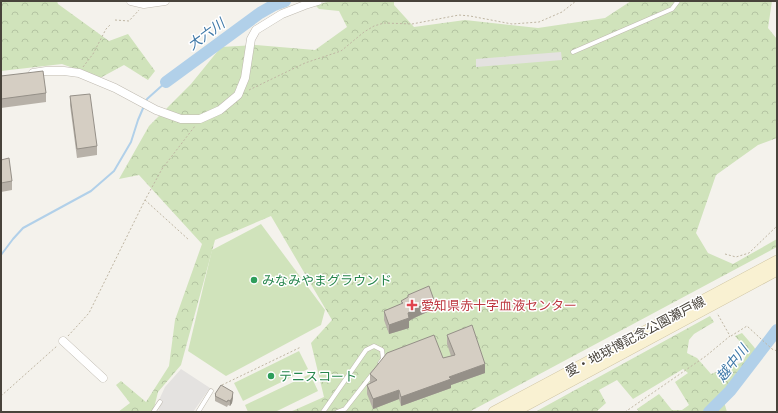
<svg xmlns="http://www.w3.org/2000/svg" width="778" height="413" font-family="Quicksand,'Noto Sans JP',sans-serif">
<style>
.green{fill:#d0e3bb}
.forest{fill:url(#forest-crowns)}
.parking{fill:#e4e2e0}
.lines{fill:none;stroke-linecap:round;stroke-linejoin:round}
.stream{stroke:#b1d0e9;stroke-width:2}
.river{stroke:#b1d0e9;stroke-width:12}
.lane-casing{stroke:#bfbab0;stroke-width:5}
.street-casing{stroke:#bfbab0;stroke-width:9}
.secondary-casing{stroke:#cec4a2;stroke-width:12}
.path{stroke:#bfb6a3;stroke-width:1;stroke-dasharray:2 2;stroke-linecap:butt}
.lane{stroke:#fff;stroke-width:4}
.street{stroke:#fff;stroke-width:8}
.secondary{stroke:#f9f1d2;stroke-width:11}
.wall{fill:#b7b1a8}
.shaded-wall{fill:#959088}
.building{fill:#d5cec3;stroke:#959088}
.leisure-dot{fill:#2e9e5b;stroke:#fff;stroke-width:1.5}
.health-dot{fill:#e0444e;stroke:#fff;stroke-width:1.5}
.labels{text-anchor:middle;stroke-width:3;stroke-linejoin:round;paint-order:stroke}
.leisure-label{font-size:13px;fill:#27864d;stroke:#fff;text-anchor:start}
.health-label{font-size:13px;fill:#be3a42;stroke:#fff;text-anchor:start}
.street-label{font-size:13px;fill:#48433b;stroke:#fff}
.water-label{font-size:14px;font-style:italic;fill:#4079a8;stroke:#fff}
</style>
<defs>
<pattern id="forest-crowns" width="20" height="18" patternUnits="userSpaceOnUse"><rect width="20" height="18" fill="#d0e3bb"/><path d="M2 6a3 3 0 1 1 6 0M12 15a3 3 0 1 1 6 0" fill="none" stroke="#b4c4a2"/></pattern>
</defs>
<rect width="100%" height="100%" fill="#f4f2ec"/>
<path class="green" d="M261 224 325 310 321 325 226 376 188 351 212 250Z
M299 351 308 369 243 401 234 383Z
M310 374 318 391 275 412H248L245 405Z"/>
<path class="forest" d="M1 1H57L58 4 109 41 128 34 155 71 148 80 124 65 100 78 62 64 1 71Z
M331 1H394V5L414 27 465 20 538 28 605 18 631 1H772L768 28 777 39V138L758 145 716 175 696 233 708 253 733 264 777 239V247L469 412H290L324 397 311 343 332 320 271 216 215 240 181 365 158 392 153 412H118L130 403 116 385 121 381 146 402 169 366 175 320 202 244 139 175 119 179 149 126 191 84 221 47 256 45 315 50 347 27 339 11 319 9 315 5Z
M710 316 714 322 694 334 689 340 687 353 697 358 711 374 743 362 748 351 735 336 742 333 754 347 757 352 722 395 727 412H639L637 409 659 394 672 410H682L689 405 675 382 688 373 683 369 633 399 617 380 599 390 606 403 596 412H535Z"/>
<path class="parking" d="M561 52 562 60 476 67V59Z
M181 369 210 388 193 412H158L161 403 159 400 165 387Z"/>
<g class="lines">
<path class="stream" d="M146 102 147 99 166 82
M1 255 13 239 23 228 91 191 114 171 131 142 138 120 144 106"/>
<path class="river" d="M166 82 260 13 274 5 285 1
M709 412 730 391 777 330"/>
<defs>
<path id="lane" d="M573 52 672 9 678 1
M154 412V411L160 402
M198 412 211 391
M323 412 366 350 374 346 382 350 383 359 380 363
M337 412 345 409 374 372"/>
<path id="street" d="M131 1 144 4 165 1
M33 73 46 71H64L79 73 115 88 156 110 181 119H200L220 110 238 95 245 78 251 39 256 30 282 14 305 5 318 1
M63 341 103 378"/>
<path id="secondary" d="M494 412 777 261
M513 412 777 270"/>
</defs>
<use href="#lane" class="lane-casing"/>
<use href="#street" class="street-casing"/>
<use href="#secondary" class="secondary-casing"/>
<path class="path" d="M115 20 129 21 139 10
M83 67 93 54 106 29 110 25
M249 90 305 63 341 51 364 32 374 26 384 23 412 24 459 15 470 16 512 24 539 22 562 12 576 1
M145 200 189 240
M725 254 736 257 749 253 777 226
M68 336 89 313 145 200 162 169 195 126
M731 336 747 326 772 349 777 351
M222 385 301 347
M1 396 57 346
M625 412 706 356 730 336 717 313"/>
<use href="#lane" class="lane"/>
<use href="#street" class="street"/>
<use href="#secondary" class="secondary"/>
</g>
<path class="wall" d="M1 76 46 93V102L1 108Z
M70 96 97 146V155L77 158 70 105Z
M1 160 12 181V190L1 192Z
M401 301 434 309 414 318 409 321V328L389 334 384 320V311L401 304Z
M447 335 485 373 451 385V388L401 406 399 399 373 409 367 394V385L370 383V374L443 358 451 356 447 344Z
M215 394 233 397 232 403 230 406 228 405 227 407 215 401Z"/>
<path class="shaded-wall" d="M434 300V309L414 318 409 321V328L389 334V325L414 309Z
M485 364V373L451 385V388L401 406V397L449 377Z
M399 390V399L373 409V399Z
M233 392V397L232 403 230 406V401Z"/>
<path class="building" d="M43 71 46 93 1 99V76Z
M90 94 97 146 77 149 70 96Z
M9 158 12 181 1 183V160Z
M429 286 434 300 414 309 408 313 409 318 389 325 384 311 403 303 401 301 408 297V295Z
M472 325 485 364 449 377 451 379 401 397 399 390 373 399 367 385 377 380 370 374 387 353 434 335 443 358 455 355 447 335Z
M221 385 233 392 232 398 230 401 228 400 227 402 215 396 216 395 215 394Z"/>
<g class="leisure-dot">
<circle cx="254" cy="280" r="4"/>
<circle cx="271" cy="376" r="4"/>
</g>
<path class="health-dot" d="M410 299h4v4h4v4h-4v4h-4v-4h-4v-4h4z"/>
<g class="labels">
<g class="leisure-label">
<text x="262" y="285">みなみやまグラウンド</text>
<text x="279" y="381">テニスコート</text>
</g>
<g class="health-label">
<text x="421" y="310">愛知県赤十字血液センター</text>
</g>
<g class="street-label">
<text transform="translate(635 336) rotate(-28)" y="5">愛・地球博記念公園瀬戸線</text>
</g>
<g class="water-label">
<text transform="translate(206 34) rotate(-36)" y="5">大六川</text>
<text transform="translate(732 363) rotate(-52)" y="5">越中川</text>
</g>
</g>
<rect width="778" height="413" fill="none" stroke="#48433b" stroke-width="4"/>
</svg>
